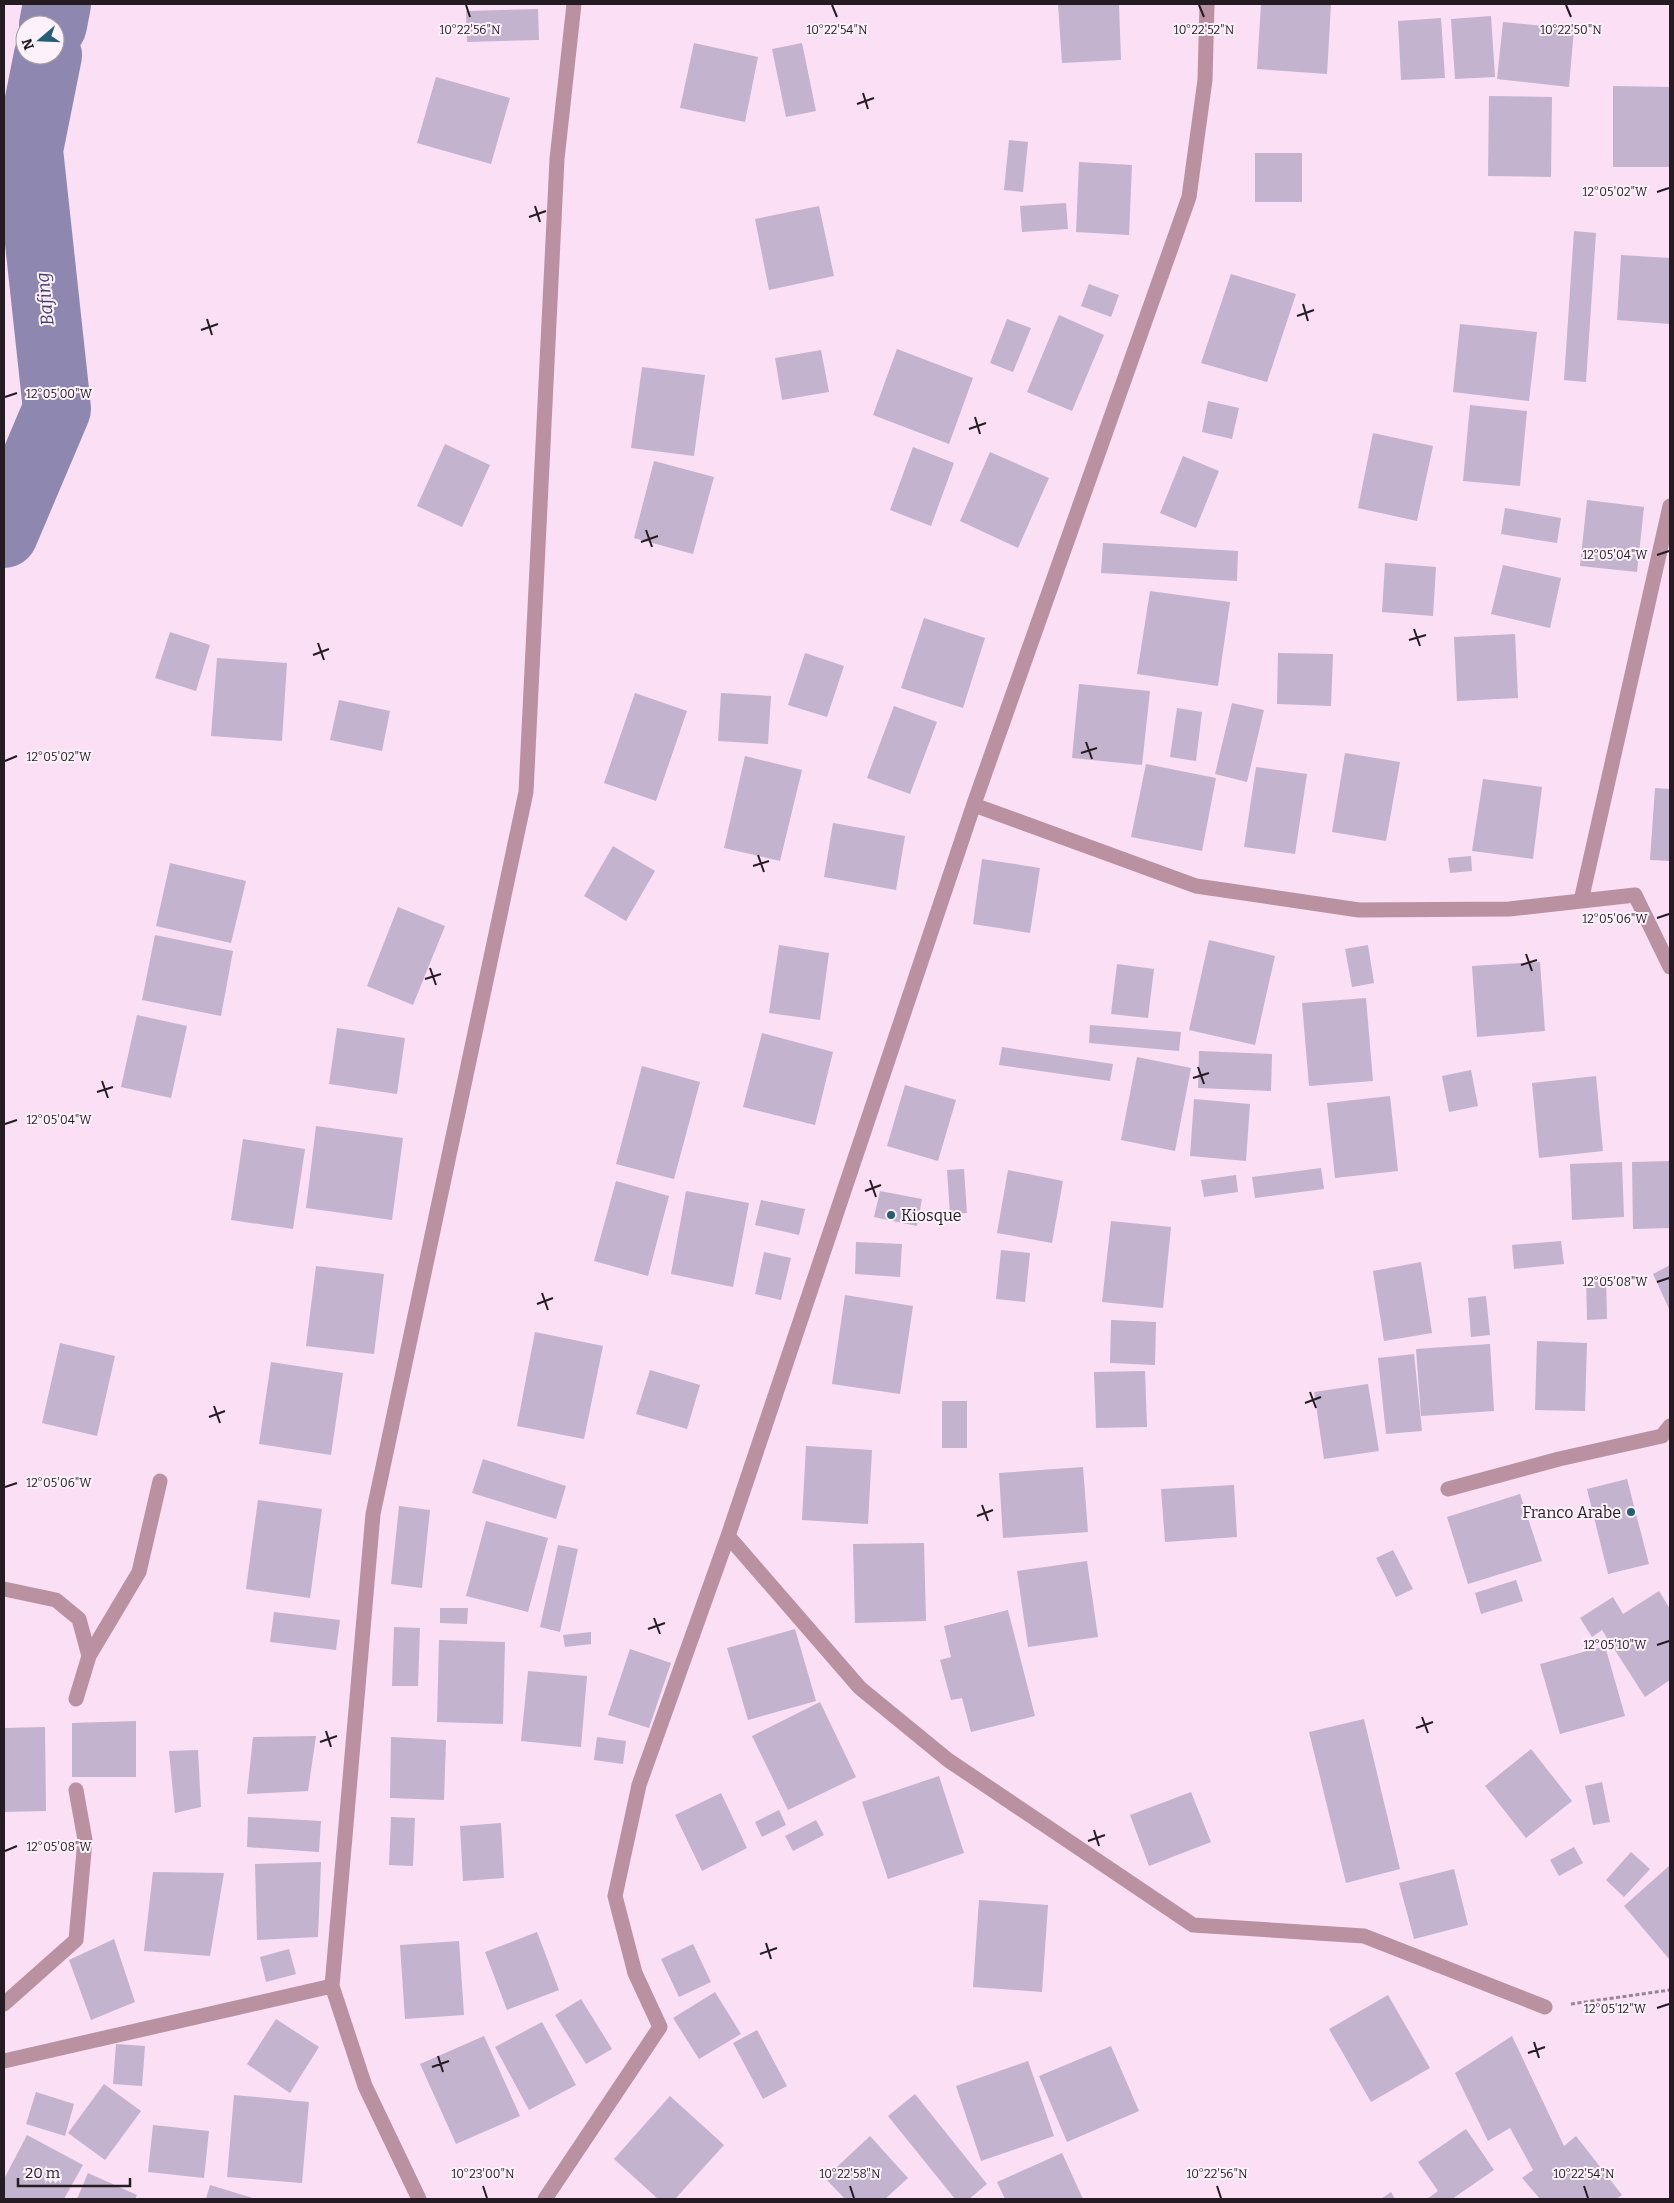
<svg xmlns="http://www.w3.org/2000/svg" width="1674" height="2203" font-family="Bitter,serif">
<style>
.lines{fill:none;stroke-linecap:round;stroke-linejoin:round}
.river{stroke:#8e88b0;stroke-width:68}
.building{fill:#c3b3ce}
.path{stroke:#988594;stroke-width:3;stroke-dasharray:4 2.5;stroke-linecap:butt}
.minor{stroke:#b991a1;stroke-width:15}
.ticks{fill:none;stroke:#251b23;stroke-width:2}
.poi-dot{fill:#235d76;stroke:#fdf2fb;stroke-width:2}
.labels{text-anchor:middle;stroke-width:4;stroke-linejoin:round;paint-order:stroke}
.poi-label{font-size:16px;fill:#251b23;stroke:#fdf2fb;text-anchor:start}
.water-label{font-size:18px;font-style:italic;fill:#483d73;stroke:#fdf2fb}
.ticks-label{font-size:12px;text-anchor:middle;fill:#251b23;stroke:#fdf2fb;stroke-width:4;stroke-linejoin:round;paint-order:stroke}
</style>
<rect width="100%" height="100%" fill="#fadff5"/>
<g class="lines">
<path class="river" d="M53 25 57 4
M4 534 57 409 29 150 48 55"/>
</g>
<path class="building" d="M1058 4H1119L1121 60 1062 63Z
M1261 4H1331L1327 74 1257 69Z
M538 9 539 40 467 42 466 11Z
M1491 16 1495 77 1455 79 1451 19Z
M1441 18 1445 78 1401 80 1398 21Z
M1503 22 1574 29 1569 87 1497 79Z
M694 43 758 57 745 122 680 108Z
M802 43 816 111 786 117 772 49Z
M436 77 510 98 491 164 417 143Z
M1613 86 1670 87V167H1613Z
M1489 96 1552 97 1551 177 1488 176Z
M1009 140 1028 142 1023 192 1004 190Z
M1255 153H1302V202H1255Z
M1079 162 1132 165 1129 235 1076 232Z
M1066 203 1068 229 1022 232 1020 206Z
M819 206 834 276 769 290 755 219Z
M1574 231 1596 233 1586 382 1564 380Z
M1621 255 1670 258V324L1617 320Z
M1231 274 1296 294 1267 382 1201 363Z
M1089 284 1119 295 1111 317 1081 306Z
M1059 315 1104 335 1072 411 1027 392Z
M1007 319 1031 328 1013 372 990 363Z
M1460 324 1537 332 1529 401 1453 392Z
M897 349 973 378 949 444 873 415Z
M821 350 829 392 782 400 775 358Z
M642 367 705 375 694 456 631 448Z
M1208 401 1239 408 1232 439 1202 432Z
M1470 405 1527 411 1520 486 1463 481Z
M1373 433 1433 446 1417 521 1358 508Z
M445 444 490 465 462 527 417 506Z
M913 447 954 463 931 526 890 510Z
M990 452 1049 478 1018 548 960 521Z
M1183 456 1219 471 1196 528 1160 513Z
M654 461 714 477 693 554 634 538Z
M1587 500 1644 507 1637 572 1580 566Z
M1505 508 1561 518 1557 543 1501 534Z
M1103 543 1238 551 1237 581 1101 573Z
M1385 563 1436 567 1433 616 1382 612Z
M1503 565 1561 578 1550 628 1491 614Z
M1150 591 1230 602 1218 686 1137 674Z
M924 618 985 638 963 708 901 688Z
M170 632 210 645 196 691 155 678Z
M1515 634 1518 698 1457 701 1454 637Z
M805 653 844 666 827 717 788 705Z
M1278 653 1333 654 1331 706 1277 704Z
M217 658 287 663 282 741 211 736Z
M1079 684 1150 691 1142 765 1072 758Z
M635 693 687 711 656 801 604 783Z
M721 693 771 696 768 744 718 741Z
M339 700 390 711 382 751 330 740Z
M1232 703 1264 710 1247 782 1215 774Z
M894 706 937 722 910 794 867 778Z
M1177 708 1202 712 1196 761 1170 757Z
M1345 753 1400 762 1386 841 1332 832Z
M745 756 802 770 780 861 724 848Z
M1146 764 1216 778 1202 851 1131 837Z
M1256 767 1307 774 1295 854 1244 847Z
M1483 779 1542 787 1533 859 1472 851Z
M1655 788 1670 789V861L1650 860Z
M833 823 905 836 896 890 824 877Z
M613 846 655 871 626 921 584 896Z
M1471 856 1472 871 1450 873 1448 858Z
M982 859 1040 868 1030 933 973 924Z
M170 863 246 881 231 943 156 926Z
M398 907 445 926 413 1005 367 986Z
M155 935 233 951 221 1016 142 1000Z
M1209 940 1275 956 1255 1045 1189 1030Z
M779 945 829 953 820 1020 769 1013Z
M1368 945 1374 983 1352 987 1345 949Z
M1540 962 1545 1031 1477 1037 1472 966Z
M1117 964 1154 969 1148 1018 1111 1014Z
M1366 998 1373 1081 1309 1086 1302 1003Z
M137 1015 187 1026 171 1098 121 1087Z
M1090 1025 1181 1032 1179 1051 1089 1043Z
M337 1028 405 1038 397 1094 329 1084Z
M762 1033 833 1052 815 1125 743 1107Z
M1002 1047 1113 1064 1110 1081 999 1065Z
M1199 1051 1272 1054 1271 1091 1198 1088Z
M1137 1057 1191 1068 1175 1151 1121 1140Z
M642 1066 700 1082 674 1179 616 1164Z
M1471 1070 1478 1106 1449 1112 1442 1076Z
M1596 1076 1603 1151 1539 1158 1532 1083Z
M905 1085 956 1100 938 1161 887 1146Z
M1390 1096 1398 1171 1335 1178 1327 1103Z
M1194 1099 1250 1104 1246 1161 1190 1156Z
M316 1126 403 1138 392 1220 306 1208Z
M243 1139 305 1149 293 1229 231 1220Z
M1670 1161V1228L1633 1229 1632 1162Z
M1622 1162 1624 1217 1572 1220 1570 1164Z
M1321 1168 1324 1189 1255 1198 1252 1177Z
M964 1169 967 1213 950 1214 947 1170Z
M1008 1170 1063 1181 1052 1243 997 1233Z
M1236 1175 1238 1192 1204 1197 1201 1180Z
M616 1181 669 1196 648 1276 594 1261Z
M686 1191 749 1203 733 1287 671 1274Z
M880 1191 922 1199 917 1226 874 1217Z
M761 1200 805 1209 799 1235 755 1225Z
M1111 1221 1171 1227 1163 1308 1102 1302Z
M1561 1241 1564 1264 1514 1269 1512 1245Z
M856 1242 902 1244 900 1277 855 1274Z
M1001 1250 1030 1253 1025 1302 996 1299Z
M764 1252 791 1258 781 1300 755 1294Z
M1421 1262 1432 1333 1384 1341 1373 1271Z
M1670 1265V1311L1653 1274Z
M316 1266 384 1274 374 1354 306 1346Z
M1606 1275 1607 1319 1587 1320 1586 1276Z
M845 1295 913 1306 900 1394 832 1384Z
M1486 1296 1490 1335 1471 1337 1468 1298Z
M1111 1320 1156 1322 1155 1365 1110 1363Z
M535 1332 603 1346 584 1439 517 1426Z
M1537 1341 1587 1343 1585 1411 1535 1410Z
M60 1343 115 1356 97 1436 42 1423Z
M1490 1344 1494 1411 1421 1416 1416 1349Z
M1414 1354 1422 1431 1386 1434 1378 1358Z
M271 1362 343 1373 331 1455 259 1444Z
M650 1370 700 1385 687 1429 636 1414Z
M1145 1371 1147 1427 1096 1428 1094 1372Z
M1368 1384 1379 1451 1324 1459 1314 1392Z
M942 1401H967V1448H942Z
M806 1446 872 1450 868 1524 802 1520Z
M483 1459 566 1486 556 1519 472 1493Z
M1083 1467 1088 1532 1003 1538 999 1473Z
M1627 1479 1649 1564 1608 1574 1587 1489Z
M1234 1485 1237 1537 1165 1542 1161 1489Z
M1520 1494 1542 1561 1468 1584 1447 1517Z
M258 1500 322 1509 310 1598 246 1589Z
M399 1506 430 1510 422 1588 391 1584Z
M486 1521 548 1538 528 1612 466 1596Z
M924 1543 926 1621 855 1623 853 1544Z
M558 1545 578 1549 560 1632 540 1627Z
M1393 1550 1413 1589 1396 1597 1376 1558Z
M1087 1561 1098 1637 1028 1647 1017 1571Z
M1516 1580 1523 1601 1481 1614 1475 1593Z
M1659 1591 1670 1609V1680L1645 1697 1602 1630 1592 1637 1580 1618 1613 1597 1623 1614Z
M440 1608H468L467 1624 440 1623Z
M1008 1610 1035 1716 971 1732 962 1698 951 1700 940 1660 951 1657 944 1626Z
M274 1612 340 1620 336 1650 270 1642Z
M394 1627 420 1628 418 1686H392Z
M795 1629 816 1701 748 1720 727 1648Z
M591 1632V1644L565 1647 563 1635Z
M439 1640 505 1642 503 1724 437 1722Z
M1605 1646 1625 1716 1560 1734 1540 1664Z
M630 1649 671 1663 649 1728 608 1715Z
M528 1671 587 1676 581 1747 521 1741Z
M820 1702 856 1777 788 1810 752 1736Z
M1364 1719 1400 1869 1346 1883 1309 1732Z
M136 1721V1777H72V1723Z
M45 1727 46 1811 4 1812V1728Z
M316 1736 308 1791 247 1794 253 1737Z
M391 1737 446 1740 444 1800 390 1798Z
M597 1737 626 1741 623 1764 594 1760Z
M1531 1749 1572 1801 1526 1838 1485 1786Z
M198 1750 201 1807 175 1813 169 1751Z
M939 1776 964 1853 888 1879 862 1802Z
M1602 1782 1610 1822 1593 1825 1585 1786Z
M1191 1792 1211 1842 1149 1866 1130 1815Z
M721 1793 747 1848 702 1871 675 1815Z
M779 1810 786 1825 762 1837 755 1822Z
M248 1817 321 1821 319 1852 247 1847Z
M391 1817 415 1818 413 1866 389 1865Z
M816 1820 824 1835 793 1851 785 1836Z
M501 1823 504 1878 463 1881 460 1826Z
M1574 1847 1583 1863 1559 1876 1550 1860Z
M1631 1852 1650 1869 1624 1897 1606 1880Z
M321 1862 318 1937 257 1940 255 1864Z
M1669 1866 1670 1867V1960L1624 1906Z
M1454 1869 1468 1925 1414 1939 1399 1883Z
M153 1872 224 1873 210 1956 144 1951Z
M979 1900 1048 1905 1042 1992 973 1987Z
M537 1932 559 1990 507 2010 485 1952Z
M114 1939 135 2002 91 2020 69 1960Z
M459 1941 464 2015 405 2019 400 1945Z
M693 1944 711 1982 679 1997 661 1959Z
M289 1949 296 1974 266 1982 260 1957Z
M715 1992 741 2034 699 2059 673 2018Z
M1388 1995 1430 2068 1371 2102 1329 2029Z
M581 1999 612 2049 586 2064 555 2015Z
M276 2019 319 2047 290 2093 247 2064Z
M542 2022 576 2085 529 2110 495 2047Z
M757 2030 787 2086 763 2099 733 2043Z
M484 2036 520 2116 456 2144 420 2064Z
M1512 2036 1564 2146 1576 2136 1622 2195 1616 2199H1540L1522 2178 1533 2170 1510 2128 1488 2141 1455 2073Z
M116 2044 145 2046 142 2086 113 2084Z
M1111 2046 1139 2111 1067 2142 1039 2076Z
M1028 2061 1054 2136 981 2161 956 2086Z
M104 2084 141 2111 105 2160 68 2133Z
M36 2092 74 2104 65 2136 26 2124Z
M915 2094 987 2184 969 2199H955L888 2116Z
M234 2095 309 2102 302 2183 227 2177Z
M670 2096 724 2145 675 2199H658L614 2159Z
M153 2125 209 2131 204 2178 148 2172Z
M1466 2129 1494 2170 1452 2199H1427L1438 2191 1418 2162Z
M27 2135 83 2165 64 2199H4V2179Z
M870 2136 908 2178 885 2199H845L825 2178Z
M1062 2153 1083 2199H1005L997 2182Z
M88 2173 137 2195 135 2199H77Z
M210 2185 256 2199H206Z
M1391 2192 1395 2199H1381Z"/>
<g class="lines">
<path class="path" d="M1571 2004 1670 1990"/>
<path class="minor" d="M974 805 1196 886 1359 910 1509 909 1635 895 1670 967
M1581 901 1670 506
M1448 1489 1559 1459 1662 1436 1670 1426
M728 1536 860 1688 948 1760 1193 1925 1364 1936 1545 2007
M4 1589 56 1600 79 1619 89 1656 76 1699
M89 1656 139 1572 160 1481
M4 2004 76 1940 85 1840 76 1790
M4 2061 332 1986
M419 2199 365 2086 332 1986 373 1514 526 792 557 159 574 4
M545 2199 660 2027 635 1973 615 1896 639 1785 728 1536 975 801 1189 197 1205 80 1207 4"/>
</g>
<path class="ticks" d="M466 5 470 17M832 5 837 17M1199 5 1204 17M1566 5 1571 17M863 93 868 109M857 104 874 98M1657 192 1669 188M535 206 540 222M529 217 546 211M1303 304 1308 321M1297 316 1314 310M207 319 212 335M201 330 218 324M5 397 17 393M975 417 980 434M969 429 986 423M646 530 652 547M641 542 658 536M1657 555 1669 551M1414 629 1420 646M1409 640 1426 635M318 643 324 660M313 655 329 649M1086 742 1092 759M1081 753 1097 748M5 761 17 756M758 855 764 872M753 866 769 861M1657 918 1669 914M1526 954 1532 971M1521 965 1537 960M430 968 436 985M425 979 441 974M1198 1067 1204 1084M1193 1078 1209 1073M102 1081 108 1098M97 1092 113 1087M5 1124 17 1120M870 1180 876 1197M865 1191 881 1185M1657 1282 1669 1278M542 1293 548 1310M537 1304 553 1298M1310 1392 1316 1408M1305 1403 1321 1397M214 1406 220 1423M209 1417 225 1411M5 1487 17 1483M982 1505 988 1521M977 1516 993 1510M654 1618 660 1634M648 1629 665 1623M1657 1645 1669 1641M1422 1717 1428 1733M1416 1728 1433 1722M326 1731 331 1747M320 1742 337 1736M1094 1830 1099 1846M1088 1841 1105 1835M5 1851 17 1846M766 1943 771 1959M760 1954 777 1948M1657 2008 1669 2004M1534 2042 1539 2058M1528 2053 1545 2047M438 2056 443 2072M432 2067 449 2061M483 2186 487 2198M850 2186 854 2198M1217 2186 1221 2198M1584 2186 1588 2198"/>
<g class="poi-dot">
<circle cx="891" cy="1215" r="5"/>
<circle cx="1631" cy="1512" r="5"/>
</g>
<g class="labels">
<g class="poi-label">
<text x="901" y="1221">Kiosque</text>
<text x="1621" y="1518" text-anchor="end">Franco Arabe</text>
</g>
<g class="water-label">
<text transform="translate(45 299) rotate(-96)" y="6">Bafing</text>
</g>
</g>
<g class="ticks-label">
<text x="470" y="34">10°22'56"N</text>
<text x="837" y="34">10°22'54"N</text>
<text x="1204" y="34">10°22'52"N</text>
<text x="1571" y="34">10°22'50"N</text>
<text x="1615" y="196">12°05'02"W</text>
<text x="59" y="398">12°05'00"W</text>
<text x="1615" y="559">12°05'04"W</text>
<text x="59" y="761">12°05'02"W</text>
<text x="1615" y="923">12°05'06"W</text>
<text x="59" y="1124">12°05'04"W</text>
<text x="1615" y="1286">12°05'08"W</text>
<text x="59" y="1487">12°05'06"W</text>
<text x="1615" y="1649">12°05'10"W</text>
<text x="59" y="1851">12°05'08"W</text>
<text x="1615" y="2013">12°05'12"W</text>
<text x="483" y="2178">10°23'00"N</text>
<text x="850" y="2178">10°22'58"N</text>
<text x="1217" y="2178">10°22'56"N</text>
<text x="1584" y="2178">10°22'54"N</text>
</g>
<rect width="1674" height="2203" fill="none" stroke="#251b23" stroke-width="10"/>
<g transform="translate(40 40) rotate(251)"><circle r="24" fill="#fdf2fb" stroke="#a79ca5"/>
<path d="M0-4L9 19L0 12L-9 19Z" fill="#235d76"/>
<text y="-8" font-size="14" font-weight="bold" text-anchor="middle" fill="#251b23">N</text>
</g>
<path d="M18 2178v8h112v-8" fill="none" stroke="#251b23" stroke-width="2.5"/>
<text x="25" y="2178" font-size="15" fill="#251b23" stroke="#fdf2fb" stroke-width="4" paint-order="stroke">20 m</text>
</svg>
